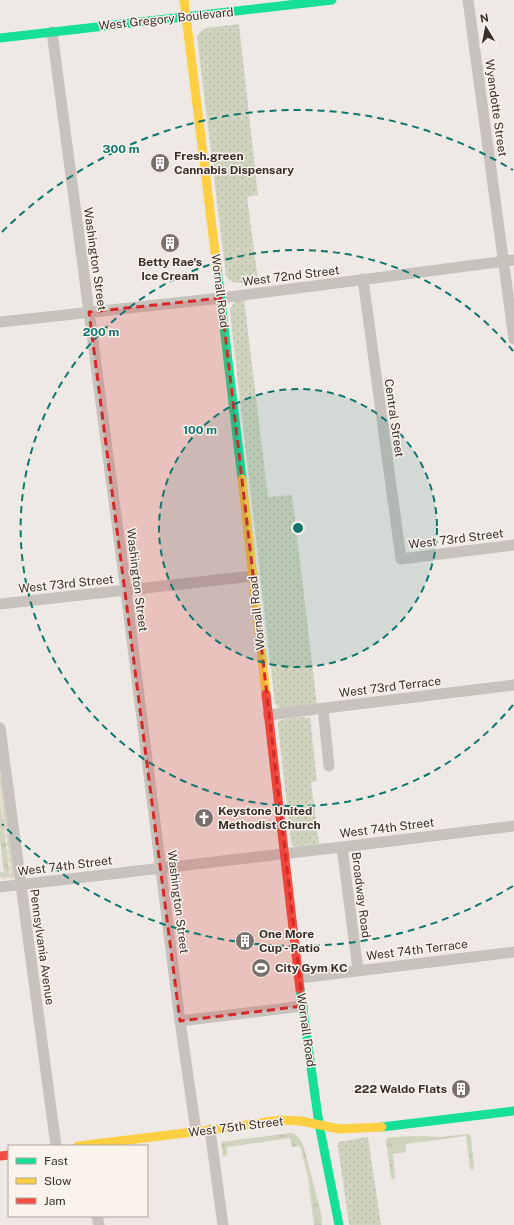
<svg xmlns="http://www.w3.org/2000/svg" width="514" height="1225" font-family="'Public Sans',sans-serif">
<style>
.grass{fill:url(#grass-tufts)}
.park{fill:url(#park-dots)}
.plaza{fill:url(#plaza-grid)}
.lines{fill:none;stroke-linecap:round;stroke-linejoin:round}
.street{stroke:#c8c2bd;stroke-width:11}
.fast{stroke:#16e098;stroke-width:9}
.slow{stroke:#ffcf43;stroke-width:9}
.jam{stroke:#f24e42;stroke-width:9}
.marked{fill:#d62828;fill-opacity:0.2;stroke:#d62828;stroke-width:3;stroke-dasharray:8 5;stroke-linejoin:round}
.ring{fill:none;stroke:#0f766e;stroke-width:2;stroke-dasharray:7 5}
.labels{text-anchor:middle;stroke-width:3;stroke-linejoin:round;paint-order:stroke}
.street-label{font-size:12px;fill:#3a2e2a;stroke:#faf3ec}
.poi-label{font-size:12px;font-weight:bold;fill:#3a2e2a;stroke:#faf3ec;text-anchor:start}
.centre{fill:#0f766e;stroke:#faf3ec;stroke-width:2}
.ring-label{font-size:12px;text-anchor:middle;font-weight:bold;fill:#0f766e;stroke:#faf3ec;stroke-width:3;stroke-linejoin:round;paint-order:stroke}
</style>
<defs>
<pattern id="grass-tufts" width="24" height="20" patternUnits="userSpaceOnUse"><rect width="24" height="20" fill="#d0d4be"/><path d="M3 7l-1-3M5 7V3M7 7l1-3M15 17l-1-3M17 17v-4M19 17l1-3" fill="none" stroke="#b3b6a3"/></pattern>
<pattern id="park-dots" width="8" height="8" patternUnits="userSpaceOnUse"><rect width="8" height="8" fill="#d0d4be"/><path d="M2 2h.1M6 6h.1" fill="none" stroke="#b3b6a3" stroke-width="1.8" stroke-linecap="round"/></pattern>
<pattern id="plaza-grid" width="8" height="8" patternUnits="userSpaceOnUse"><rect width="8" height="8" fill="#ece1d4"/><path d="M0 4h8M4 0v8" fill="none" stroke="#cbc1b6"/></pattern>
</defs>
<rect width="100%" height="100%" fill="#eee9e4"/>
<path class="grass" d="M0 775 1 777 14 875H12L0 784Z
M0 800 10 876 0 877V872H4L0 839Z
M290 1133C297 1133 300 1139 303 1144L321 1213 322 1225H314L308 1176 300 1146 292 1147 290 1138 227 1147V1155L223 1156 221 1142Z
M467 1134H469L471 1138 474 1167 473 1170H472L470 1168 466 1136 406 1144V1152L393 1154 395 1177 393 1180 391 1178 386 1141 387 1138 411 1136 441 1137Z"/>
<path class="park" d="M239 24 258 195 247 197 258 280C247 282 233 287 226 276L197 36 201 31 206 28Z
M244 299 268 497 292 495 317 705 279 708 275 704 230 312C231 303 235 301 244 299Z
M302 717 310 718 317 781 311 782 319 844 297 847 293 846 291 842 278 726V722L284 719Z
M368 1137 381 1225H349L338 1147V1142Z"/>
<path class="plaza" d="M0 784 12 875H14L13 879 10 880 9 879 0 880V877L10 875 0 800Z"/>
<g class="lines">
<path class="street" d="M468 0 514 339
M52 32 125 584 180 1021 196 1131
M363 279 401 559 514 545
M0 322 221 298 514 260
M0 604 253 576
M323 708 329 766
M268 715 514 685
M0 728 56 1146
M342 847 358 970
M0 887 342 847 514 826
M299 978 514 952
M180 1021 303 1006
M210 1130 223 1225
M97 1216 99 1225"/>
<path class="fast" d="M0 38 332 0
M217 268 242 479
M300 989 319 1124 339 1225
M382 1127 514 1111"/>
<path class="slow" d="M184 0 217 268
M242 479 266 694
M78 1146 210 1130 280 1120 301 1121 339 1129 382 1127"/>
<path class="jam" d="M266 694 300 989
M0 1156 9 1155"/>
</g>
<path class="marked" d="M221 298 303 1006 180 1021 89 312Z"/>
<circle cx="298" cy="528" r="139" fill="#0f766e" fill-opacity=".12"/>
<g class="ring">
<circle cx="298" cy="528" r="139"/>
<path d="M513 705A278 278 0 1 1 513 351"/>
<path d="M513 886A418 418 0 0 1 2 824M2 232A418 418 0 0 1 513 170"/>
</g>
<defs>
<symbol id="building-disc" viewBox="-11 -11 22 22"><circle r="9.5" fill="#796f6b" stroke="#faf3ec"/><path d="M-4-6H4V6H1V3H-1V6H-4ZM-2.5-4.3h1.7v1.8h-1.7ZM.8-4.3h1.7v1.8H.8ZM-2.5-1h1.7V.8h-1.7ZM.8-1h1.7V.8H.8Z" fill="#fff"/></symbol>
<symbol id="church-disc" viewBox="-11 -11 22 22"><circle r="9.5" fill="#796f6b" stroke="#faf3ec"/><path d="M-1.2-6h2.4v3.5h3.3v2.4h-3.3V6h-2.4V-.1h-3.3v-2.4h3.3Z" fill="#fff"/></symbol>
<symbol id="stadium-disc" viewBox="-11 -11 22 22"><circle r="9.5" fill="#796f6b" stroke="#faf3ec"/><path d="M0-5a6.5 5 0 1 0 0 10a6.5 5 0 1 0 0-10ZM-3.5-1.8h7v3.6h-7Z" fill="#fff"/></symbol>
</defs>
<g fill-rule="evenodd">
<use href="#building-disc" x="149" y="152" width="22" height="22"/>
<use href="#building-disc" x="159" y="232" width="22" height="22"/>
<use href="#church-disc" x="193" y="807" width="22" height="22"/>
<use href="#building-disc" x="234" y="930" width="22" height="22"/>
<use href="#stadium-disc" x="250" y="957" width="22" height="22"/>
<use href="#building-disc" x="450" y="1078" width="22" height="22"/>
</g>
<g class="labels">
<g class="street-label">
<text transform="translate(166 19) rotate(-6)" y="4">West Gregory Boulevard</text>
<text transform="translate(496 108) rotate(82)" y="4">Wyandotte Street</text>
<text transform="translate(95 259) rotate(82)" y="4">Washington Street</text>
<text transform="translate(291 276) rotate(-7)" y="4">West 72nd Street</text>
<text transform="translate(220 291) rotate(83)" y="4">Wornall Road</text>
<text transform="translate(394 418) rotate(82)" y="4">Central Street</text>
<text transform="translate(456 539) rotate(-7)" y="4">West 73rd Street</text>
<text transform="translate(137 580) rotate(83)" y="4">Washington Street</text>
<text transform="translate(66 584) rotate(-6)" y="4">West 73rd Street</text>
<text transform="translate(257 613) rotate(-96)" y="4">Wornall Road</text>
<text transform="translate(390 687) rotate(-7)" y="4">West 73rd Terrace</text>
<text transform="translate(387 828) rotate(-7)" y="4">West 74th Street</text>
<text transform="translate(65 866) rotate(-7)" y="4">West 74th Street</text>
<text transform="translate(361 895) rotate(83)" y="4">Broadway Road</text>
<text transform="translate(178 902) rotate(83)" y="4">Washington Street</text>
<text transform="translate(42 947) rotate(82)" y="4">Pennsylvania Avenue</text>
<text transform="translate(417 950) rotate(-7)" y="4">West 74th Terrace</text>
<text transform="translate(306 1030) rotate(82)" y="4">Wornall Road</text>
<text transform="translate(236 1127) rotate(-7)" y="4">West 75th Street</text>
</g>
<g class="poi-label">
<text x="174" y="160">Fresh.green<tspan x="174" dy="14">Cannabis Dispensary</tspan></text>
<text x="170" y="266" text-anchor="middle">Betty Rae's<tspan x="170" dy="14">Ice Cream</tspan></text>
<text x="218" y="815">Keystone United<tspan x="218" dy="14">Methodist Church</tspan></text>
<text x="259" y="938">One More<tspan x="259" dy="14">Cup - Patio</tspan></text>
<text x="275" y="972">City Gym KC</text>
<text x="447" y="1093" text-anchor="end">222 Waldo Flats</text>
</g>
</g>
<circle cx="298" cy="528" r="6" class="centre"/>
<g class="ring-label">
<text x="121" y="153">300 m</text>
<text x="101" y="336">200 m</text>
<text x="200" y="434">100 m</text>
</g>
<rect x="8" y="1145" width="140" height="72" fill="#faf3ec" stroke="#ada49e"/>
<rect x="16" y="1158" width="20" height="6" fill="#16e098" stroke="#ada49e"/>
<text x="44" y="1165" font-size="12" fill="#3a2e2a">Fast</text>
<rect x="16" y="1178" width="20" height="6" fill="#ffcf43" stroke="#ada49e"/>
<text x="44" y="1185" font-size="12" fill="#3a2e2a">Slow</text>
<rect x="16" y="1198" width="20" height="6" fill="#f24e42" stroke="#ada49e"/>
<text x="44" y="1205" font-size="12" fill="#3a2e2a">Jam</text>
<g transform="translate(486 28) rotate(350)" stroke="#faf3ec" stroke-width="3" paint-order="stroke">
<path d="M0-3L7 15L0 10L-7 15Z" fill="#3a2e2a"/>
<text y="-6" font-size="11" font-weight="bold" text-anchor="middle" fill="#3a2e2a">N</text>
</g>
</svg>
